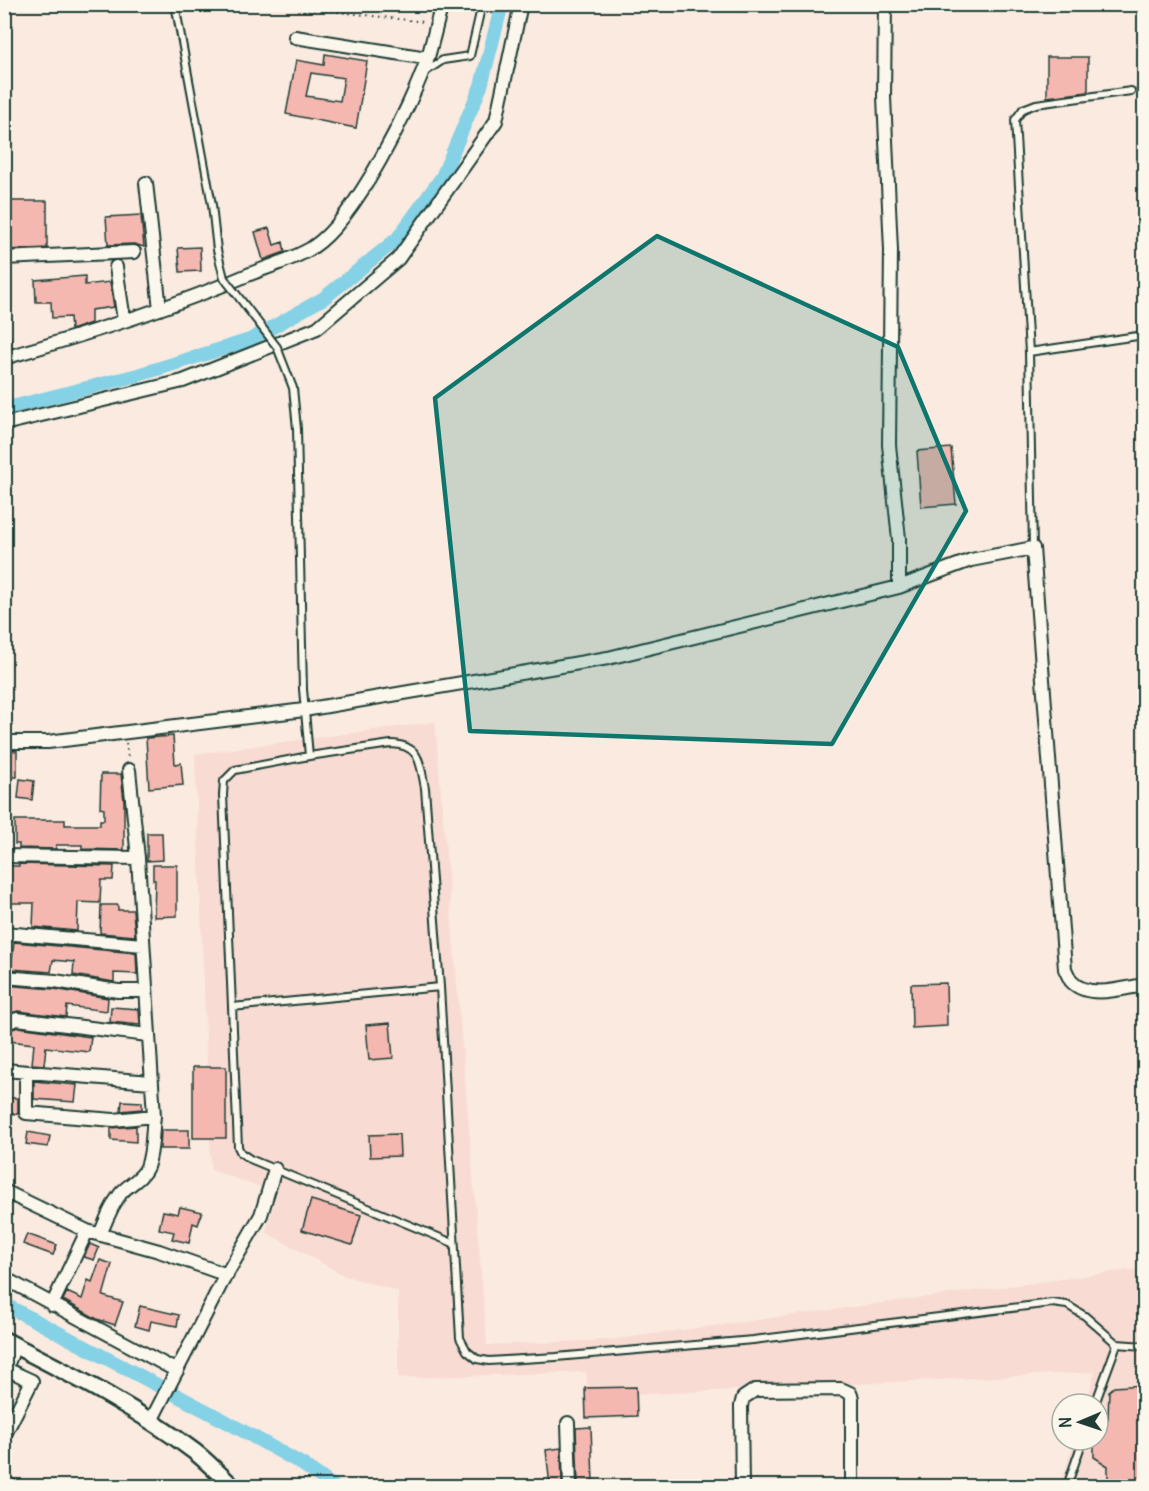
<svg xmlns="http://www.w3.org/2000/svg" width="1149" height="1491" font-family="Delius,sans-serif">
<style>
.built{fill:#f8dbd2}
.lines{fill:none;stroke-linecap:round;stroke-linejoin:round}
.canal{stroke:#85d1e5;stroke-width:14}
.building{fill:#f4b8b1;stroke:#1f3d34;stroke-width:1.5;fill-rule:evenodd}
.service-casing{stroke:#1f3d34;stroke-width:10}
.minor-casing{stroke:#1f3d34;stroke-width:16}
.tertiary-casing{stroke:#1f3d34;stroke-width:20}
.path{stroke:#1f3d34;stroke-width:2;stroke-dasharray:1.5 4.5;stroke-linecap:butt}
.service{stroke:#fbf7ec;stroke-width:6}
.minor{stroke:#fbf7ec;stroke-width:12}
.tertiary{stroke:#fbf7ec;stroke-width:15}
.service-bridge-casing{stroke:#1f3d34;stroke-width:10;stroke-linecap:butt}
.service-bridge{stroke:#fbf7ec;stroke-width:6}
.marked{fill:#0f766e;fill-opacity:0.2;stroke:#0f766e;stroke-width:4.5;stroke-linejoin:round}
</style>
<rect width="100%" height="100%" fill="#faeae0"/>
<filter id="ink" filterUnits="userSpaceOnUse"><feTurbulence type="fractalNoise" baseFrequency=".0167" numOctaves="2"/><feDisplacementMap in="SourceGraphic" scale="12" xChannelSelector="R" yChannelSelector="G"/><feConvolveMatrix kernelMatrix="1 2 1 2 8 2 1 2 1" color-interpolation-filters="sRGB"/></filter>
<g filter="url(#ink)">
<path class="built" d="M435 722 487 1345 609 1340 1144 1268V1486H1060L1075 1440H1098V1404H1086L1095 1372 589 1397 586 1372 398 1378V1291L345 1276 266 1232 277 1193 211 1170 195 754Z"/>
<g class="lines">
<path class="canal" d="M4 409 138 375 250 340 324 298 397 239 442 177 481 86 502 4
M4 1304 227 1422 302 1464 333 1486"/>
</g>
<path class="building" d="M325 54 367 61 356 128 286 114 296 60 324 65ZM311 73 344 78 340 101 306 96Z
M1047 57H1088V92L1047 97Z
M7 201H47V248L7 250Z
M141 215 144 247 134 244 108 245 106 217Z
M269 228 274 245 283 242 285 252 263 260 255 232Z
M200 247 201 271 180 272 178 248Z
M85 276V285L110 282 114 307 91 310V323L71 330 70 317 52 318 51 302H36L35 280Z
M951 448 956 504 921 507 917 451Z
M173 736 175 764 181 763 183 785 149 788 146 738Z
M4 750 17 751V777H4Z
M101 774H121L124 801V850L82 849V845H56V849L19 848V844H15V820H65V825H100V820H104V809L100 808Z
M20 779 34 781 32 800 18 798Z
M147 833H162L163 860 147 861Z
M19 864 114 866 113 880H101L100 903 78 902 77 931 33 927 34 903H4V866H19Z
M153 865H177V916L154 917 155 880H153Z
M101 905H118V910H133L135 936 100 933Z
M14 942 136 953 137 974 114 973V982L73 975 74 962 53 960 51 972 11 969Z
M946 983 947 1026 912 1028 911 984Z
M4 985 54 989 108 998 107 1011 67 1006 66 1017 18 1011 4 1015Z
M111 1007 139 1009 140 1025 110 1022Z
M390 1023 393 1058 369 1060 366 1025Z
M18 1027 91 1037 89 1052 46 1047 44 1065 32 1064 34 1044 9 1041V1037H4V1032Z
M193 1067H226V1138H193Z
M34 1081 77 1085 75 1102 34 1099Z
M4 1098H18V1114L4 1113Z
M122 1101 142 1102V1109L121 1111Z
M136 1126V1142L111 1140V1128Z
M161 1130H189V1149H160Z
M28 1132 50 1136 48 1147 26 1144Z
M399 1134 400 1156 370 1157 369 1135Z
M311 1200 361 1215 352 1245 302 1230Z
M180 1207 202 1212 198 1225 193 1223 189 1243 172 1239 174 1232 159 1229 163 1211 178 1214Z
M27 1234 57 1245 53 1255 23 1244Z
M90 1244 99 1248 94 1260 84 1257Z
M100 1260 112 1264 103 1296 123 1302 115 1325 97 1319 63 1300 67 1292 82 1299 88 1280 92 1282Z
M140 1306 179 1315 177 1326 151 1321 149 1330 135 1326Z
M1144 1385V1486H1108V1466L1094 1457V1440H1098V1427L1108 1419 1109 1391 1114 1387Z
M636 1387 637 1416 586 1418 585 1388Z
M591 1427 593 1482 578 1483 576 1428Z
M561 1448 562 1486H550L546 1450Z"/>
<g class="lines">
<defs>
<path id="service" d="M425 72 443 60 470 56 482 4
M1029 352 1144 335
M1033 548 1029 352 1015 120 1023 109 1036 104 1131 91
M303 689 309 756
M232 1007 440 987
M453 1243 250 1159 241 1153 238 1147 223 795 224 781 235 770 309 756 391 744C421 745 420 764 425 788L440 987 460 1338 467 1351 477 1359 489 1361 556 1357 753 1340 1052 1303 1067 1305 1085 1316 1117 1344 1144 1346
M1095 1404 1117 1344
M1067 1486 1083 1440"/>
<path id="minor" d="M885 4 884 97 891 250 889 445 899 539V587
M295 37 427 58
M146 183 160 309
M4 258 134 252
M116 267 124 320
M4 341 5 358
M4 358C88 334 171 308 250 274 268 267 299 257 313 247 356 219 411 106 428 57 433 40 437 22 442 4
M4 424 183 381 317 328 398 259 496 121 521 4
M4 742H48L304 710 608 658 899 587 971 560 1033 548 1065 969C1067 973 1069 978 1071 981 1088 1000 1124 988 1144 985
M4 856 138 858
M4 933 143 945
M4 977 55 981 118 991H146
M4 1024 17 1019 148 1035
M4 1070 151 1082
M26 1072V1113L114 1120 154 1116
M4 1191 87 1231 159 1251 227 1275
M100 1235C106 1220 111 1206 121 1193 129 1184 142 1179 147 1167 153 1151 152 1133 154 1116L138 858 129 770
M4 1278 177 1371
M52 1305 87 1231
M151 1421 221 1284 261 1215 275 1169
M568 1423 570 1486
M5 1434 32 1381 6 1369 15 1345
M4 1486H11
M742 1486 741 1406 743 1398 755 1390 841 1389 850 1393 852 1398V1486"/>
<path id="tertiary" d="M4 1340C70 1374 136 1407 195 1452 208 1462 220 1475 232 1486"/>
</defs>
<use href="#service" class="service-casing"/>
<use href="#minor" class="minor-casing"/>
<use href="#tertiary" class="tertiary-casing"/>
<path class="path" d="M290 4 304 8 425 22
M126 743 128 758"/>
<use href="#service" class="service"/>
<use href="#minor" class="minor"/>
<use href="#tertiary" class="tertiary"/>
<defs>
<path id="service-bridge" d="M175 4 212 205 217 250 224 278 277 347 293 388 297 429 303 689"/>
</defs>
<use href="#service-bridge" class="service-bridge-casing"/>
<use href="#service-bridge" class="service-bridge"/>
</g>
</g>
<path class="marked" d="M657 236 898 347 966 511 832 744 470 731 435 398Z"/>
<rect width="1149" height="1491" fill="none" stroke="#fbf7ec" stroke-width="24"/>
<rect x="12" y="12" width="1125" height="1467" fill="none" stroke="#1f3d34" stroke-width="2" filter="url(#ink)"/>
<g transform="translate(1080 1422) rotate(268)"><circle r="28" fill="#fbf7ec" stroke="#a3ada2" stroke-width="1.5"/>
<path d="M0-4.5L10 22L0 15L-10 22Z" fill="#1f3d34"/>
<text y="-9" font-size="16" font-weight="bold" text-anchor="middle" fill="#1f3d34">N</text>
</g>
</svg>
